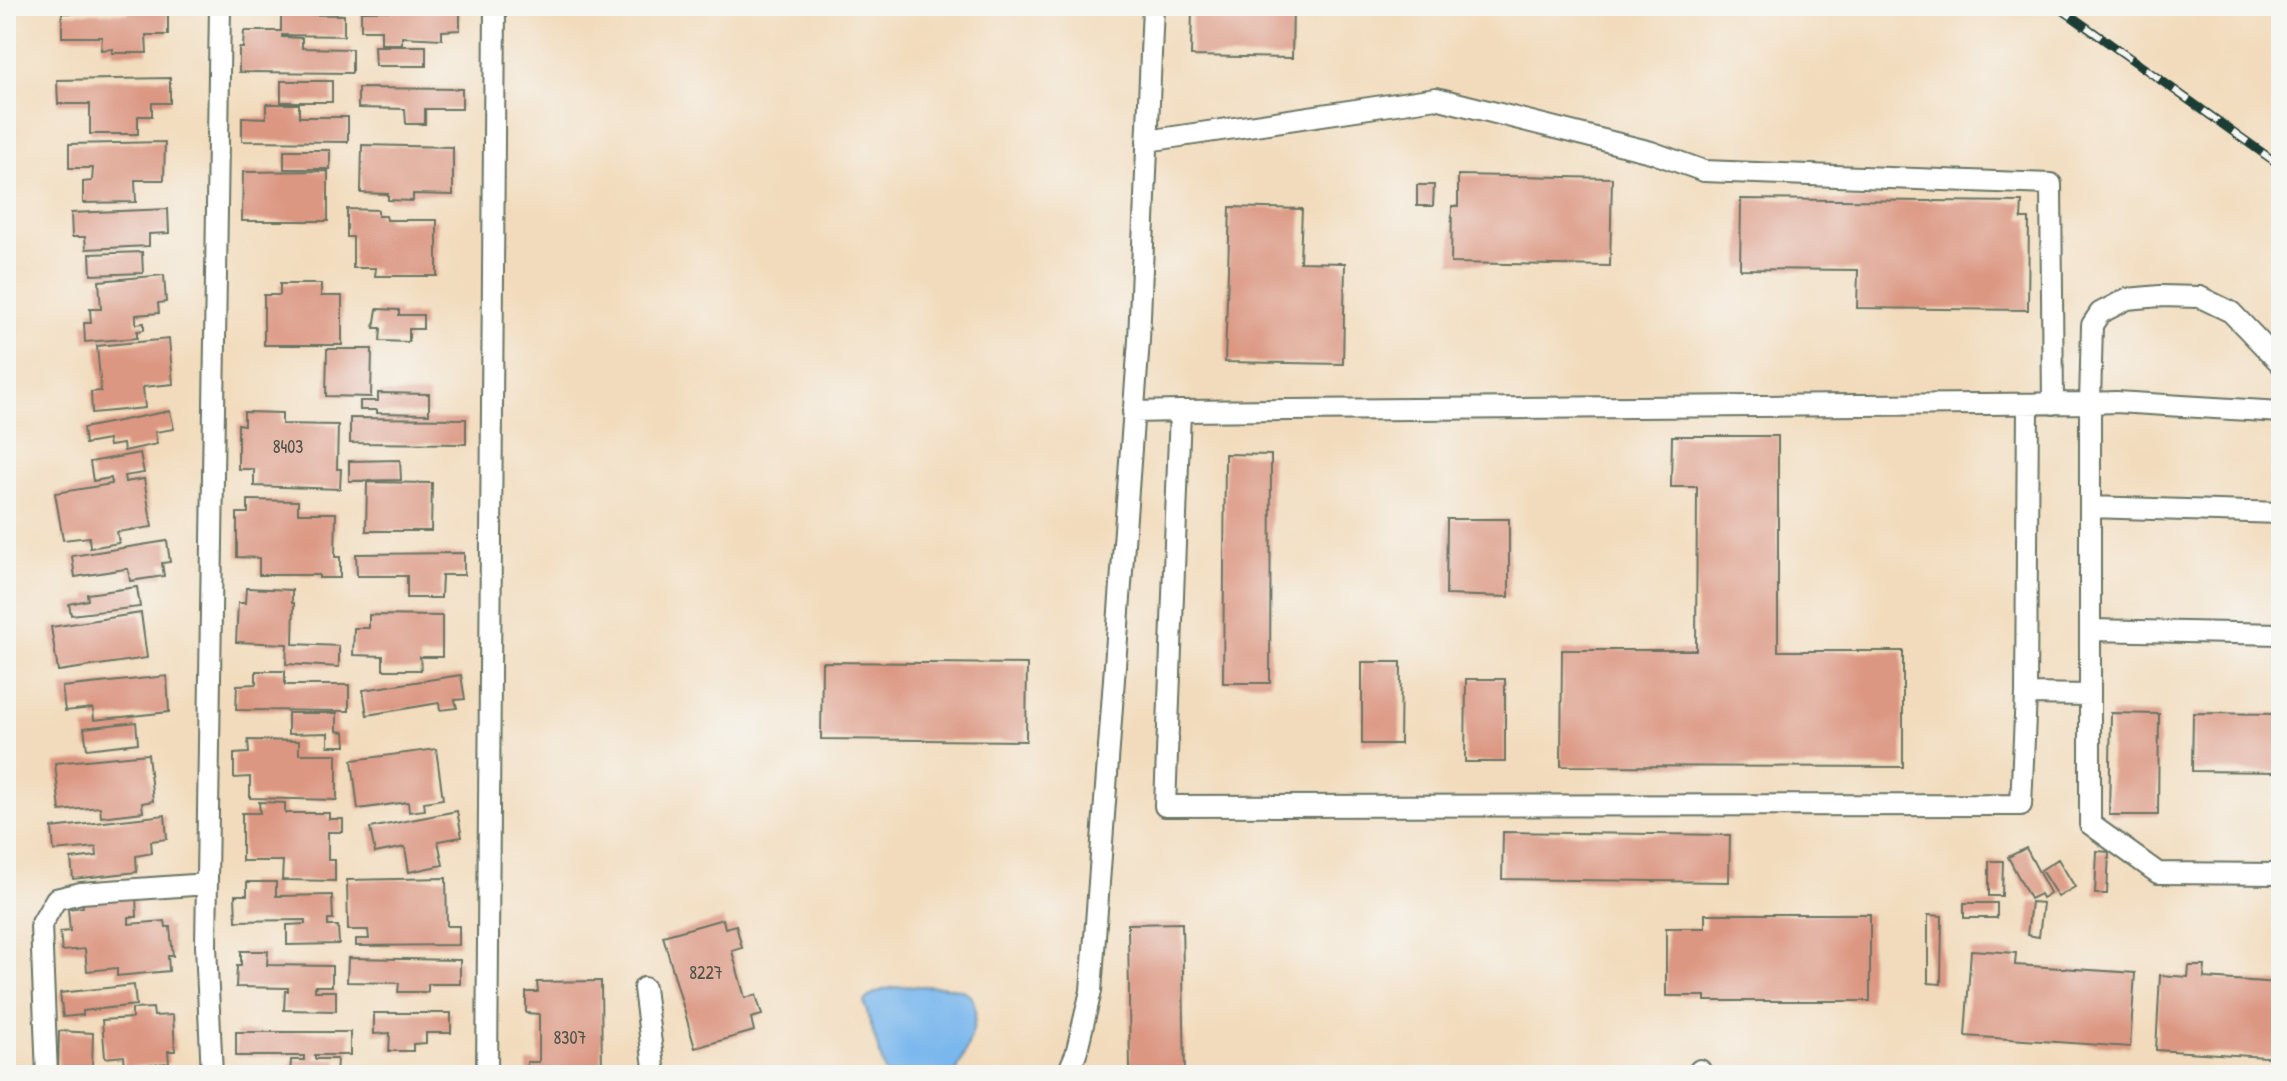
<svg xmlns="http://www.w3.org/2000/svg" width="2287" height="1081" font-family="'Patrick Hand',sans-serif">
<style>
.water{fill:#7ab7ed;stroke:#4c7a90;stroke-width:2}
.building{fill:#dc9782}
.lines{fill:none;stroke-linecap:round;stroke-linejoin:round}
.lane-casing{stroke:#697464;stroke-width:24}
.lane{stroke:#fff;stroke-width:20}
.rail-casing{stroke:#1f3d34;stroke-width:9}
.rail{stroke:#f6f6f2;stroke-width:6;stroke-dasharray:18;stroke-linecap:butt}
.labels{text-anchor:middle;stroke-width:8;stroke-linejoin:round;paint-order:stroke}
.number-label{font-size:18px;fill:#4e5448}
</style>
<rect width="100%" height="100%" fill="#f6f6f2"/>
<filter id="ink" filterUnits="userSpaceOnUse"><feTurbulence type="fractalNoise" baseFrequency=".0125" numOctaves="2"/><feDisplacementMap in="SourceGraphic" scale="16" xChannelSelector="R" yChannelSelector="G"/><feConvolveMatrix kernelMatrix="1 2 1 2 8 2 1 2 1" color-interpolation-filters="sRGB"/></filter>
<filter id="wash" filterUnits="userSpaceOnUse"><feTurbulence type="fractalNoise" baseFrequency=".006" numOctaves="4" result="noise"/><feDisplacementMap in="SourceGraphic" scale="32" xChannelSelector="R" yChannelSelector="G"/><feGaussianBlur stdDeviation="1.8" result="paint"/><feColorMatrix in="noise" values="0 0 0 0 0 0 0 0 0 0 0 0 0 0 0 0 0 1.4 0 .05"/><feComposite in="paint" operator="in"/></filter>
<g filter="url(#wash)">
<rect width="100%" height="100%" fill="#f2dbbc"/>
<path class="water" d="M941 986C949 988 960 988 966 992 989 1007 963 1057 955 1075H886L864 1002C878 982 919 987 941 986Z"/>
<g id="blocks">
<path class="building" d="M129 6H149V11H168V35H146L147 53H112L113 49 101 50 102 37H62V13H129Z
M1192 6H1293L1292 58 1191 56Z
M460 10V30L442 31V39L402 37V44H381V30H361V11Z
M281 14 344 15V36L282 35V37L302 38V48L352 49V73L239 72V48H243L244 31H281Z
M374 46H426V66H375Z
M170 78V103H152V116H138V134H90V104H58L57 80Z
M281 81H332V102H281Z
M358 88 462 89V109H425V124H406L405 109 358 108Z
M266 104H299V117H348V142L242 141V117L266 118Z
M165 142 164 180H135L136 202 83 203V182L92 181 93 168H69V144Z
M362 145 453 147V195L413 194V201L388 200V194L361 193Z
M284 150H330V169H284Z
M328 171V221H242L243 172Z
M1458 175 1612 178 1610 266 1451 263 1452 206H1458Z
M1417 185H1434L1433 206H1417Z
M1741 199 2022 202 2021 219H2029L2028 310 1857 308 1858 270 1740 269Z
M1230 207 1302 209 1300 262 1345 263 1343 364 1225 362Z
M168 209 169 233 149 234V246L86 249 85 237H72L71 213Z
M347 209 378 210V216H386L387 220H437V276H375L376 268H353V237H347Z
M142 252 143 273 91 275 90 254Z
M164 275 166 302 158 303 159 313 136 315V324L144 323V330L137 331V338L85 342 84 323H91L90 309H101L99 281Z
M280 284H321V296H342V345H264V295H280Z
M377 309 399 310V315H423V329H409V342L380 341 381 328H374Z
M169 339 173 384 143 387 145 408 92 413 91 392 101 391 97 346Z
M327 349H372L371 397 326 396Z
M378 393 429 394V414L377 413V410H360V401H378Z
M170 411 174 429 155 432 157 444 124 451 123 444 109 446 108 440 85 444 83 428Z
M244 412 282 413V424L338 425 337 469H341L340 489 254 486V469H238V424L244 425Z
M350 418 466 419V444L350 443Z
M1672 436H1778V651H1903V767L1561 766 1562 650H1696L1697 487H1671Z
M140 453 144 473 124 476 125 482 144 479 152 527 117 532 119 543 90 548 89 537 63 540 55 493 112 484 111 478 93 481 90 462Z
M1225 454 1271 455 1270 683H1223Z
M400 460 401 480 349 481V461Z
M367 482 432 483 431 531H366Z
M248 500 298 501V513H336L335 557H340V578H319V575H259V558L237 557V513H248Z
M1447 519H1509V597L1446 595Z
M167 541 170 562 162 563 164 576 130 581 128 569H125L75 577 72 556Z
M464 553V575H442L441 598H407V576H357L356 554Z
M137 587 140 607 71 615 69 604 88 600 87 594Z
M246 588 292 590V603H294L293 644 339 646V667L286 664 287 644 236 642 238 603H245Z
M141 613 147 658 58 671 51 627Z
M369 615 442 616V657H420L421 670H383V656L353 655 354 628H369Z
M822 662 1027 664 1026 741 821 739Z
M1362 662H1401L1400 744H1362Z
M256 671H285V685H349V711L236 710 237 685 256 684Z
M461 675 465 699 455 700 457 708 440 710 439 703 367 715 363 690Z
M167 676 169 712 94 720 93 708 65 711 62 687Z
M1466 679H1505V762H1465Z
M288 713H337V731L345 732 346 746H328V733L288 734Z
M2111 713 2159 714 2158 815H2109Z
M2193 713 2281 714V772L2192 771Z
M136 722 138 743 87 749 84 728Z
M248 740 299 741V754H337V800L250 798V777L234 778V754L249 753Z
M436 749 443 799 424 802 425 810 409 812 408 802 358 809 352 760Z
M148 754 153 801 142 803 143 812 101 817 100 807 60 811 55 763Z
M259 802 285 803V813H329V819H343V832H328V860H335V881L282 880 283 861H242V813H260Z
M457 811 462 837 438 841 443 865 409 872 405 847 375 853 370 828Z
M165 815 167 839 151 841 152 853 136 856 137 872 73 879 71 859 97 856 96 847 54 851 52 828Z
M1503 832 1730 835 1729 882 1502 879Z
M2026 848 2050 893 2042 898 2040 894 2030 899 2008 857Z
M2097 851 2109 852 2107 894H2095Z
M2058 859 2075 887 2058 897 2041 870Z
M1989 861H2003L2002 896H1989Z
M446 878 447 926H459V945L356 946V939H369L368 930H348L347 880Z
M247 882H276V896L332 895 333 919H328V926H338L339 944 287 945V925L305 924V920L236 921 235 895H247Z
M136 896 137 917H129V924L165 921 166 927H170L173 956H168L169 971 117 976V968L87 971 85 949 62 951 60 932 70 931 68 909 83 907 82 901Z
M2031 902 2043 903 2039 937 2027 935Z
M1964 903H1997V918H1964Z
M1705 914H1870V1001H1705V996H1666V928H1705Z
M1928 915 1942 916 1941 984 1928 983Z
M723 919 725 928 736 925 742 948 732 951 745 998 756 995 762 1015 751 1018 754 1031 695 1048 663 936Z
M1182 923 1185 1073H1130L1128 924Z
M1971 950 2016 953 2015 965 2135 973 2130 1047 1965 1036Z
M241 951H268L267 965 332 966V986H315V991H336V1011L284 1010 285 991H288V988L236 987 237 966H241Z
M348 958 460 960V984H428V992H398L399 983 347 982Z
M2189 966H2205L2204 978 2281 983V1058L2156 1050 2160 975 2188 977Z
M601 981 602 1075H527V1062H539V1014L526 1013V992H538L537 982Z
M134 985 136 1005 83 1011V1015L63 1017 60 993Z
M153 1008 154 1016 173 1015 175 1051H168L169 1063 125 1067 124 1056 105 1058 102 1020 132 1018V1009Z
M374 1013H451V1033H426V1043L413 1044V1051H389L390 1033 374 1034Z
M59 1031 93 1033 92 1070 75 1069V1075H58Z
M236 1032H350V1055H315V1059H337L336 1075H290L291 1060H304V1056H236Z"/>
</g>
</g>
<g filter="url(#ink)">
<use href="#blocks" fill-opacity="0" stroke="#697464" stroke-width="2"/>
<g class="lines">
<defs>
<path id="lane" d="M1147 141 1436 98 1651 152 1704 171 2051 184 2053 404
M2028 404 2026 694 2021 805 1165 806 1180 411 2090 403 2092 325 2100 313 2127 299 2160 296 2200 297 2231 312 2281 364
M1133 412 1180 411
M2281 412 2116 402 2090 403V824L2158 873 2281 874
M2090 507 2281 513
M2090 630 2281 634
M2026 694 2090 695
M644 988 655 1075
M47 1075 41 925 56 899 81 893 207 884
M212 1075 206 946 220 6
M487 1075 495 6
M1067 1075 1076 1054 1091 991 1139 340 1153 6
M1700 1075V1070"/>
</defs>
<use href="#lane" class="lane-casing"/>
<use href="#lane" class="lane"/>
<defs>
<path id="rail" d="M2057 6 2281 166"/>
</defs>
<use href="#rail" class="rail-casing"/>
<use href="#rail" class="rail"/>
</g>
</g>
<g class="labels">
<g class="number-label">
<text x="288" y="453">8403</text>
<text x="706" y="979">8227</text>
<text x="570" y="1044">8307</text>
</g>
</g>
<rect width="2287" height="1081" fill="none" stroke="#f6f6f2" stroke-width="32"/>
</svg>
